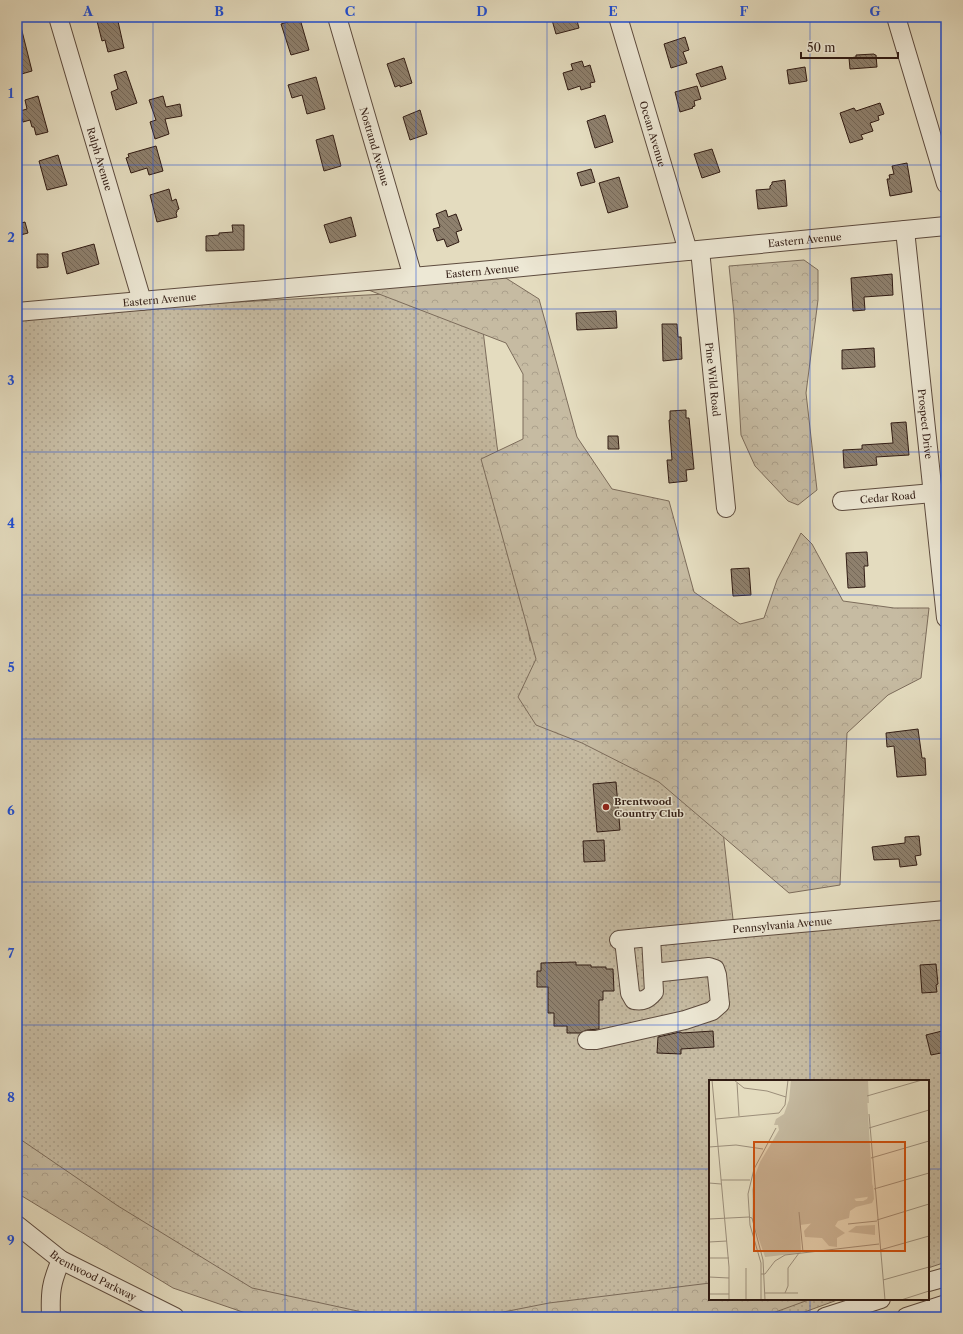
<svg xmlns="http://www.w3.org/2000/svg" width="963" height="1334" font-family="'Libre Caslon Text',serif">
<style>
.grass{fill:url(#grass-dots);stroke:#7c6c5b}
.forest{fill:url(#forest-crowns);stroke:#7c6c5b}
.building{fill:url(#building-back-hatch);stroke:#311c14}
.lines{fill:none;stroke-linecap:round;stroke-linejoin:round}
.minor-casing{stroke:#5e4c3f;stroke-width:20}
.minor{stroke:#ede8d5;stroke-width:18}
.grid{fill:none;stroke:#1d4ed8;stroke-width:1;stroke-opacity:0.55}
.poi-dot{fill:#8f2418;stroke:#ede8d5;stroke-width:1.5}
.labels{text-anchor:middle;stroke-width:3;stroke-linejoin:round;paint-order:stroke}
.street-label{font-size:10px;fill:#311c14;stroke:#ede8d5}
.poi-label{font-size:10px;font-weight:bold;fill:#311c14;stroke:#ede8d5;text-anchor:start}
.inset-road{fill:none;stroke:#9c8f7b;stroke-width:1}
.view{fill:#cd500d;fill-opacity:0.15;stroke:#cd500d;stroke-width:2}
.inset-edge{fill:none;stroke:#311c14;stroke-width:2}
.neatline{fill:none;stroke:#1d4ed8;stroke-width:1.5}
.grid-label{font-size:13px;text-anchor:middle;font-weight:bold;fill:#1d4ed8}
</style>
<defs>
<pattern id="grass-dots" width="8" height="8" patternUnits="userSpaceOnUse"><rect width="8" height="8" fill="#c6bba2"/><path d="M2 2h.1M6 6h.1" fill="none" stroke="#aba08b" stroke-width="1.8" stroke-linecap="round"/></pattern>
<pattern id="forest-crowns" width="20" height="18" patternUnits="userSpaceOnUse"><rect width="20" height="18" fill="#c6bba2"/><path d="M2 6a3 3 0 1 1 6 0M12 15a3 3 0 1 1 6 0" fill="none" stroke="#aba08b"/></pattern>
<pattern id="building-back-hatch" width="6" height="6" patternUnits="userSpaceOnUse"><rect width="6" height="6" fill="#8e806d"/><path d="M-1 5l2 2M0 0l6 6M5-1l2 2" fill="none" stroke="#756858"/></pattern>
</defs>
<rect width="100%" height="100%" fill="#e4dcbf"/>
<filter id="stains"><feTurbulence type="fractalNoise" baseFrequency=".005" numOctaves="4"/><feColorMatrix values="0 0 0 0 .2 0 0 0 0 .09 0 0 0 0 .02 0 0 0 .5 -.17"/></filter>
<radialGradient id="worn" r=".72"><stop offset=".6" stop-color="#630" stop-opacity="0"/><stop offset="1" stop-color="#630" stop-opacity=".3"/></radialGradient>
<path class="grass" d="M478 289 497 446 530 641 625 652 719 796 734 928 946 917V1262L928 1268V1081H710V1299H840L791 1317H285L17 1178V314Z"/>
<path class="forest" d="M804 260 818 270V300L806 393 817 490 798 505 788 501 755 466 741 435 734 314 729 266Z
M501 275 539 299 577 437 612 489 669 501 694 592 740 624 764 618 777 580 801 533 812 544 843 601 894 608H929L921 678 888 695 847 733 840 885 789 893 659 782 582 743 536 725 518 697 536 659 481 459 523 439V374L506 343 366 289Z
M17 1137 118 1206 252 1288 385 1317H257L173 1288 17 1193Z
M710 1283V1299H811L762 1317H478L549 1303Z"/>
<path class="building" d="M98 17H117L124 48 108 52 105 40 102 41 97 21 99 20Z
M553 17H576L579 28 556 34 552 20 554 19Z
M298 19H300L309 50 291 55 281 24Z
M17 27H21L32 71 18 75 17 69Z
M685 37 689 50 683 52 687 63 671 68 664 44Z
M874 54 875 55H876L877 67 850 69 849 58 856 57V55Z
M404 58 412 83 400 87V85L395 87 387 64Z
M582 61 584 67 590 65 595 82 590 83 591 87 581 90 580 86 568 90 563 73 573 70 571 64Z
M722 66 726 79 701 87 696 74Z
M805 67 807 81 789 84 787 70Z
M126 71 137 103 116 110 111 92 118 89 114 75Z
M316 77 325 109 307 114 302 95 292 98 288 85Z
M697 86 701 99 694 101 695 106 692 107 693 108 680 112 675 92Z
M38 96 48 132 36 135 34 127H32L30 120 23 122 20 111 27 109 25 100Z
M163 96 166 107 180 104 182 116 165 119 169 134 155 139 150 122 156 120 149 100Z
M880 103 884 114 878 116 879 120 870 123 873 131 861 135 863 139 850 143 840 113 854 108 856 111Z
M420 110 427 134 410 140 403 117Z
M605 115 613 142 595 148 587 121Z
M333 135 341 166 324 171 316 140Z
M156 146 163 171 149 175 147 168 131 173 126 158 129 157 128 154Z
M712 149 720 172 702 178 694 154Z
M58 155 67 185 47 190 39 161Z
M907 163 912 192 890 196 887 179H890L889 175 894 174 892 166Z
M591 169 595 182 581 186 577 173Z
M619 177 628 207 608 213 599 183Z
M785 180 787 206 758 209 756 190 770 189V186L772 184V182Z
M169 189 172 201 176 199 179 209 177 210V212L176 213 177 217 157 222 150 195Z
M446 210 448 217 456 214 462 230 456 232 459 242 447 247 444 239 437 241 433 229 440 227 436 214Z
M351 217 356 236 330 243 324 225Z
M25 222 28 233 17 236V224Z
M232 225H244V250L206 251V236L219 235V233L233 232Z
M94 244 99 264 67 274 62 253Z
M37 254H48V267L37 268Z
M892 274 893 295 864 297 865 310 853 311 851 278Z
M616 311 617 328 577 330 576 313Z
M662 324H677L678 337H681L682 359 663 361Z
M874 348 875 367 842 369V350Z
M686 410V418H689L694 469 686 470 687 481 669 483 667 460H672L669 420H670V411Z
M906 422 909 455 876 457 877 465 844 468 843 450 862 449V445L893 443 891 423Z
M608 436H618L619 449H608Z
M867 552 868 566H864L865 587 848 588 846 553Z
M749 568 751 595 733 596 731 569Z
M918 729 922 758H925L926 775 897 777 894 746 887 747 886 733Z
M616 782 620 830 597 832 593 784Z
M919 836 921 855 915 856 917 865 900 867 899 859 874 860 872 847 905 843V837Z
M604 840 605 861 584 862 583 841Z
M576 962V965H591V967H606V969H613L614 991H603V1000H599V1029L587 1030 580 1033H567V1026H554V1013H548V987H537V971H541V963Z
M936 964 938 984 936 985 937 992 922 993 920 965Z
M713 1031 714 1047 681 1049V1054L657 1053 658 1037 680 1032 682 1033Z
M942 1031 946 1052 931 1055 926 1035Z"/>
<g class="lines">
<defs>
<g id="minor">
<path id="s1" d="M58 17 142 301"/>
<path id="s2" d="M337 17 413 277"/>
<path id="s3" d="M618 17 688 251"/>
<path d="M896 17 946 184"/>
<path id="s4" d="M905 230 946 618"/>
<path id="s5" d="M700 250 726 508"/>
<path id="s6" d="M17 312 491 270 946 226"/>
<path id="s7" d="M842 501 933 493"/>
<path id="s8" d="M619 940 734 929 946 910"/>
<path d="M624 940 630 993 634 1000C643 1002 648 999 654 992L651 937"/>
<path d="M587 1040H596L685 1020 712 1011 720 1004 717 975 715 969 709 967 653 973"/>
<path id="s9" d="M17 1225 61 1260 175 1317"/>
<path d="M928 1282 946 1277"/>
<path d="M51 1317C50 1292 51 1283 61 1260"/>
<path d="M825 1317 881 1299"/>
<path d="M906 1317 946 1304"/>
</g>
</defs>
<use href="#minor" class="minor-casing"/>
<use href="#minor" class="minor"/>
</g>
<path class="grid" d="M153 17V1317M285 17V1317M416 17V1317M547 17V1317M678 17V1317M810 17V1081M17 165H946M17 309H946M17 452H946M17 595H946M17 739H946M17 882H946M17 1025H946M17 1169H710M928 1169H946M810 1299V1317"/>
<circle class="poi-dot" cx="606" cy="807" r="4"/>
<g class="labels">
<g class="street-label">
<text dy="4" stroke="none"><textPath href="#s3" startOffset="122">Ocean Avenue</textPath></text>
<text dy="4" stroke="none"><textPath href="#s2" startOffset="135">Nostrand Avenue</textPath></text>
<text dy="4" stroke="none"><textPath href="#s1" startOffset="148">Ralph Avenue</textPath></text>
<text dy="4" stroke="none"><textPath href="#s6" startOffset="791">Eastern Avenue</textPath></text>
<text dy="4" stroke="none"><textPath href="#s6" startOffset="467">Eastern Avenue</textPath></text>
<text dy="4" stroke="none"><textPath href="#s6" startOffset="143">Eastern Avenue</textPath></text>
<text dy="4" stroke="none"><textPath href="#s5" startOffset="130">Pine Wild Road</textPath></text>
<text dy="4" stroke="none"><textPath href="#s4" startOffset="195">Prospect Drive</textPath></text>
<text dy="4" stroke="none"><textPath href="#s7" startOffset="46">Cedar Road</textPath></text>
<text dy="4" stroke="none"><textPath href="#s8" startOffset="164">Pennsylvania Avenue</textPath></text>
<text dy="4" stroke="none"><textPath href="#s9" startOffset="92">Brentwood Parkway</textPath></text>
</g>
<g class="poi-label">
<text x="614" y="805">Brentwood<tspan x="614" dy="12">Country Club</tspan></text>
</g>
</g>
<g transform="translate(709 1080)">
<rect width="220" height="220" fill="#e4dcbf"/>
<path d="M83 0H157L164 116 124 122 123 133 106 143 91 145 92 173 56 177 45 145 43 110 48 92 73 46 81 20Z" fill="#c6bba2"/>
<path d="M82 0H87L88 13 84 29 75 45V55L51 91 46 111 54 164 43 138 45 98 51 82 70 50 69 45H65L67 39 75 34 80 20ZM147 0H159L160 23H158ZM136 12 143 22 131 26 133 21ZM164 104 165 119 163 123 147 127 141 131 140 138 129 141 126 146 136 153 128 158V167L120 166 113 158 96 157 95 151 108 137 114 123 144 117 147 121H154L158 119ZM166 145V155L139 152 147 146Z" fill="#c6bba2"/>
<path class="inset-road" d="M3 0 20 187V220M25 0 35 8 58 11 77 17M28 3 30 36M158 16 213 0M160 34 176 220M7 39 70 33 76 25 79 0M160 48 220 30M0 67 27 65 54 69M162 78 220 61M12 100H41M0 103 12 104M165 109 220 93M90 132 94 172M40 137 43 138 54 180 56 220M0 139 40 137M168 140 220 124M139 144 168 141M0 162 18 161M171 170 220 156M0 178H20M52 194H56L66 181 76 175 170 164M0 197 20 198M174 200 220 187M56 213H89M76 213 79 206V188L90 173M0 214H20M37 220V188M52 220V183L41 145 39 114 45 89 67 48M192 220 220 211"/>
<path class="view" d="M45 62H196V171H45Z"/>
<rect width="220" height="220" class="inset-edge"/>
</g>
<rect width="963" height="1334" fill="none" stroke="#e4dcbf" stroke-width="44"/>
<path d="M801 52v6h97v-6" fill="none" stroke="#311c14" stroke-width="2"/>
<text x="807" y="52" font-size="12" fill="#311c14" stroke="#ede8d5" stroke-width="3" paint-order="stroke">50 m</text>
<rect x="22" y="22" width="919" height="1290" class="neatline"/>
<g class="grid-label">
<text x="88" y="16">A</text>
<text x="219" y="16">B</text>
<text x="350" y="16">C</text>
<text x="482" y="16">D</text>
<text x="613" y="16">E</text>
<text x="744" y="16">F</text>
<text x="875" y="16">G</text>
<text x="11" y="98">1</text>
<text x="11" y="242">2</text>
<text x="11" y="385">3</text>
<text x="11" y="528">4</text>
<text x="11" y="672">5</text>
<text x="11" y="815">6</text>
<text x="11" y="958">7</text>
<text x="11" y="1102">8</text>
<text x="11" y="1245">9</text>
</g>
<rect width="100%" height="100%" filter="url(#stains)"/>
<rect width="100%" height="100%" fill="url(#worn)"/>
</svg>
